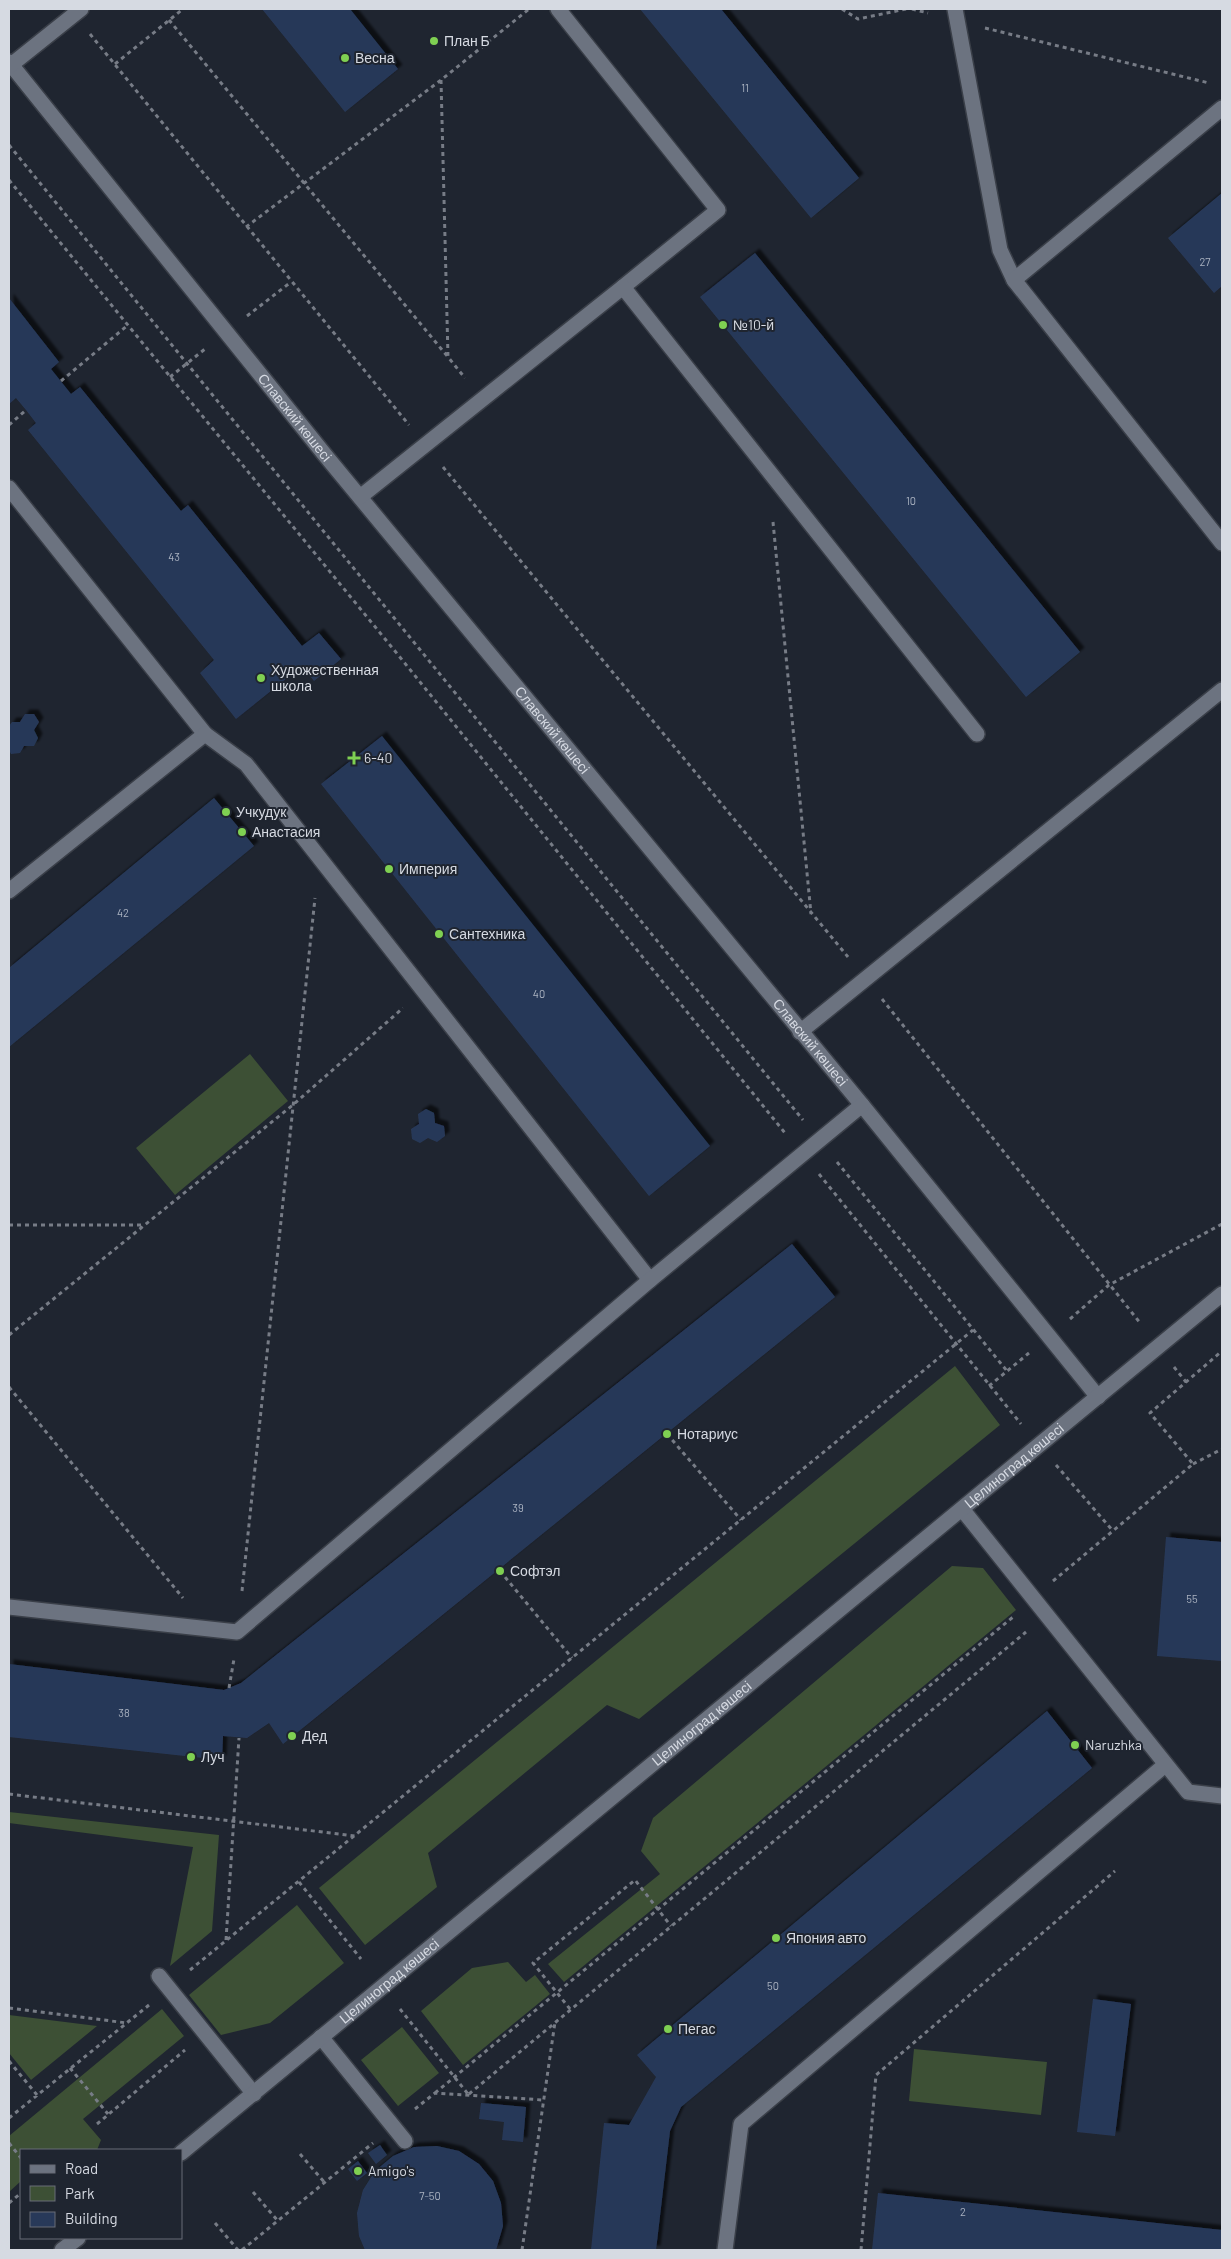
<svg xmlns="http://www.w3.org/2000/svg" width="1231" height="2259" font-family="Barlow,sans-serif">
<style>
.green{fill:#3d5035}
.building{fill:#283959;filter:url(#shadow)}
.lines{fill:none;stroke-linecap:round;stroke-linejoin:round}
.minor-casing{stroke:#3a3f48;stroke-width:18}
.path{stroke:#777c86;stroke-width:3;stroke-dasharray:4 4;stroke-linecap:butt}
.minor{stroke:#6c7380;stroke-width:15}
.poi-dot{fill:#7fd052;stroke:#1f2530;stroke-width:2}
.labels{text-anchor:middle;stroke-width:4;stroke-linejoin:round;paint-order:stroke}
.number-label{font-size:11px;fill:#aab2c0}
.poi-label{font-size:14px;fill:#d6dae2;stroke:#1f2530;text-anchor:start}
.street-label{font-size:14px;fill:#d6dae2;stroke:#1f2530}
</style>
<defs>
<filter id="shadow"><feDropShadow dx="4.5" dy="-4.5" stdDeviation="1" flood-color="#0009"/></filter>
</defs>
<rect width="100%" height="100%" fill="#1f2530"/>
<path class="green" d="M250 1054 288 1101 175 1195 136 1148Z
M955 1366 1000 1425 639 1719 607 1705 428 1853 437 1887 365 1945 319 1888Z
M952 1566 983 1568 1016 1610 564 1982 548 1964 660 1874 641 1851 653 1818Z
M9 1812 219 1835 212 1931 170 1966 193 1847 9 1823Z
M297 1905 344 1963 270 2023 221 2035 189 1995Z
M508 1962 526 1982 535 1975 550 1994 463 2065 421 2011 472 1968Z
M162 2009 184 2036 83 2119 101 2140 97 2150H21V2181L9 2192V2136Z
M9 2015 97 2026 31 2080 9 2053Z
M402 2027 439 2073 398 2106 361 2060Z
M914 2049 1047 2062 1041 2115 909 2101Z"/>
<path class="building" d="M262 9H350L398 69 345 112Z
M640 9H721L859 178 811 218Z
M1222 193V286L1214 293 1168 238Z
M755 253 1080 652 1026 697 700 297Z
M9 298 59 362 51 369 71 394 80 387 181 511 188 505 302 646 319 633 341 659 314 681 302 666 236 719 200 673 214 660 28 430 36 423 26 410 16 398 9 404Z
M25 714H34L39 722 34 730 38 738 34 746H24L20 753 11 754 9 750V726L12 722H20Z
M382 736 710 1146 649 1196 321 784Z
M214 798 254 846 9 1047V968Z
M426 1109 434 1113 435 1123 444 1126 445 1136 437 1142 428 1138 420 1143 412 1139 411 1129 419 1124 418 1114Z
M792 1244 835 1297 283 1744 269 1723 247 1738 223 1736 222 1760 9 1737V1664L224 1690 241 1683Z
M1166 1537 1222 1542V1661L1157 1656Z
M1047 1711 1092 1768 681 2107 670 2131 656 2250H591L604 2123 629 2125 656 2077 637 2055Z
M1093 1999 1131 2004 1115 2136 1077 2132Z
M481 2103 526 2107 523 2142 502 2140 504 2122 479 2119Z
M380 2145 387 2155 376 2164 368 2153Z
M437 2146 459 2151 479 2164 493 2181 501 2203 503 2226 496 2250H365L359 2236 357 2213 363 2190 375 2171 393 2156 414 2147Z
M358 2161 367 2173 357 2181 348 2169Z
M878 2193 1222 2230V2250H872Z"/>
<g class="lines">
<defs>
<g id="minor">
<path d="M558 9 718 210 623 287"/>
<path d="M955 9 1000 250 1014 280"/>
<path id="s1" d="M9 62 325 455 862 1105 1098 1397"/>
<path d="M11 65 81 9"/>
<path d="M1222 108 1014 280 1222 543"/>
<path d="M9 488 205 734 9 891"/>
<path d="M360 497 623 287 977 734"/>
<path d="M205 734 246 764 650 1280"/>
<path d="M800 1032 1222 690"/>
<path d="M962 1509 1188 1792 1222 1796"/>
<path d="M9 1607 237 1632 650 1280 862 1105"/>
<path d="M159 1976 254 2094"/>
<path d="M321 2037 405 2141"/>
<path id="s2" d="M181 2153 1222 1294"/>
<path d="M62 2250 78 2238"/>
<path d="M725 2250 741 2124 1165 1765"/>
</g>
</defs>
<use href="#minor" class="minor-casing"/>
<path class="path" d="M842 9 858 19 906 9
M912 9 928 13
M169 20 448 357
M985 28 1209 83
M90 34 409 425
M115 64 183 9
M441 80 448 357 465 378
M9 145 803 1120
M9 180 399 656 785 1133
M246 227 441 80 529 9
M247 316 291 282
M170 377 205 349
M61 381 128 325
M9 425 26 410
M443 467 848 957
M773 522 811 914
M882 999 1141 1324
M837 1162 1007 1371
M819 1174 1021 1424
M9 1225H145
M1070 1319 1109 1285 1222 1224
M9 1335 294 1104 403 1008
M1174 1367 1186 1382
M989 1386 1029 1353
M9 1387 183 1598
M667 1434 741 1520
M1193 1464 1222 1449
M1056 1465 1113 1531
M500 1571 572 1658
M1053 1581 1193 1464 1150 1413 1222 1351
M242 1591 315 898
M229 1688 234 1659
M9 1794 355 1836
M299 1882 361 1959
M226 1940 239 1738
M190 1970 973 1330
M9 2008 127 2023
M400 2009 468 2094
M570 2009 533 1963 635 1880 671 1926
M9 2061 37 2095
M70 2068 108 2114
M435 2093 1013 1617
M469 2094 1026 1632
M415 2109 435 2093 543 2100
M9 2118 149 2005
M97 2124 185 2050
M9 2143 21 2158
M300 2154 325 2183
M253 2192 278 2221
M9 2203 21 2193
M215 2223 238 2250
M242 2250 373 2143
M522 2250 555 2022
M861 2250 876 2075 1115 1871"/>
<use href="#minor" class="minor"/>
</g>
<g class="poi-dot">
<circle cx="434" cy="41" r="5"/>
<circle cx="345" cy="58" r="5"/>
<circle cx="723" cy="325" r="5"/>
<circle cx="261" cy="678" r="5"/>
<path d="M351.5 750.5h5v5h5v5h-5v5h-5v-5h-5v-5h5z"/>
<circle cx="226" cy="812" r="5"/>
<circle cx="242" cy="832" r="5"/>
<circle cx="389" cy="869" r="5"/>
<circle cx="439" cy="934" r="5"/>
<circle cx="667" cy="1434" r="5"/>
<circle cx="500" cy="1571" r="5"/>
<circle cx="292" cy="1736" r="5"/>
<circle cx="1075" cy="1745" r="5"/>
<circle cx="191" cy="1757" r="5"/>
<circle cx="776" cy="1938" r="5"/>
<circle cx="668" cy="2029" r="5"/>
<circle cx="358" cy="2171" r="5"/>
</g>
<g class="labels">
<g class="number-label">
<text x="745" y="92">11</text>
<text x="1205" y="266">27</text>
<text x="911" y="505">10</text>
<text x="174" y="561">43</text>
<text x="123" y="917">42</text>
<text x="539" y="998">40</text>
<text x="518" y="1512">39</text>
<text x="1192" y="1603">55</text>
<text x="124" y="1717">38</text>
<text x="773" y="1990">50</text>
<text x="430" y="2200">7-50</text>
<text x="963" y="2216">2</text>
</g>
<g class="poi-label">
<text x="444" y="46">План Б</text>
<text x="355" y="63">Весна</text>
<text x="733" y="330">№10-й</text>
<text x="271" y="675">Художественная<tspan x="271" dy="16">школа</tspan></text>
<text x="364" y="763">6-40</text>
<text x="236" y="817">Учкудук</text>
<text x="252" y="837">Анастасия</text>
<text x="399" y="874">Империя</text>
<text x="449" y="939">Сантехника</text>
<text x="677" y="1439">Нотариус</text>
<text x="510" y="1576">Софтэл</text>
<text x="302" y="1741">Дед</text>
<text x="1085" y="1750">Naruzhka</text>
<text x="201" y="1762">Луч</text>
<text x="786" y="1943">Япония авто</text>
<text x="678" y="2034">Пегас</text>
<text x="368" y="2176">Amigo's</text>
</g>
<g class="street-label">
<text dy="5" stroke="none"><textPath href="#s1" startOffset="456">Славский көшесі</textPath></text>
<text dy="5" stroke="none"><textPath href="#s1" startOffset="861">Славский көшесі</textPath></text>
<text dy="5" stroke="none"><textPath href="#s1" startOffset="1266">Славский көшесі</textPath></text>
<text dy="5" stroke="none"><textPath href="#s2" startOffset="1080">Целиноград көшесі</textPath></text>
<text dy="5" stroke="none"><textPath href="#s2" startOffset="675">Целиноград көшесі</textPath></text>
<text dy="5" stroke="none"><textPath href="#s2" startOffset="270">Целиноград көшесі</textPath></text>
</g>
</g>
<rect width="1231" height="2259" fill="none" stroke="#d6dae2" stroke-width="20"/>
<rect x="20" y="2149" width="162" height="90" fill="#1f2530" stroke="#686d77"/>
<rect x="30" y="2165" width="25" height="8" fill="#6c7380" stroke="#686d77"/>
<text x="65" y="2174" font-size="15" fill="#d6dae2">Road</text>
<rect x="30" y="2186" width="25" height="15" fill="#3d5035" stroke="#686d77"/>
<text x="65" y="2199" font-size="15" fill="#d6dae2">Park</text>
<rect x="30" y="2212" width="25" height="15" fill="#283959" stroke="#686d77"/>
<text x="65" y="2224" font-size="15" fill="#d6dae2">Building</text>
</svg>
